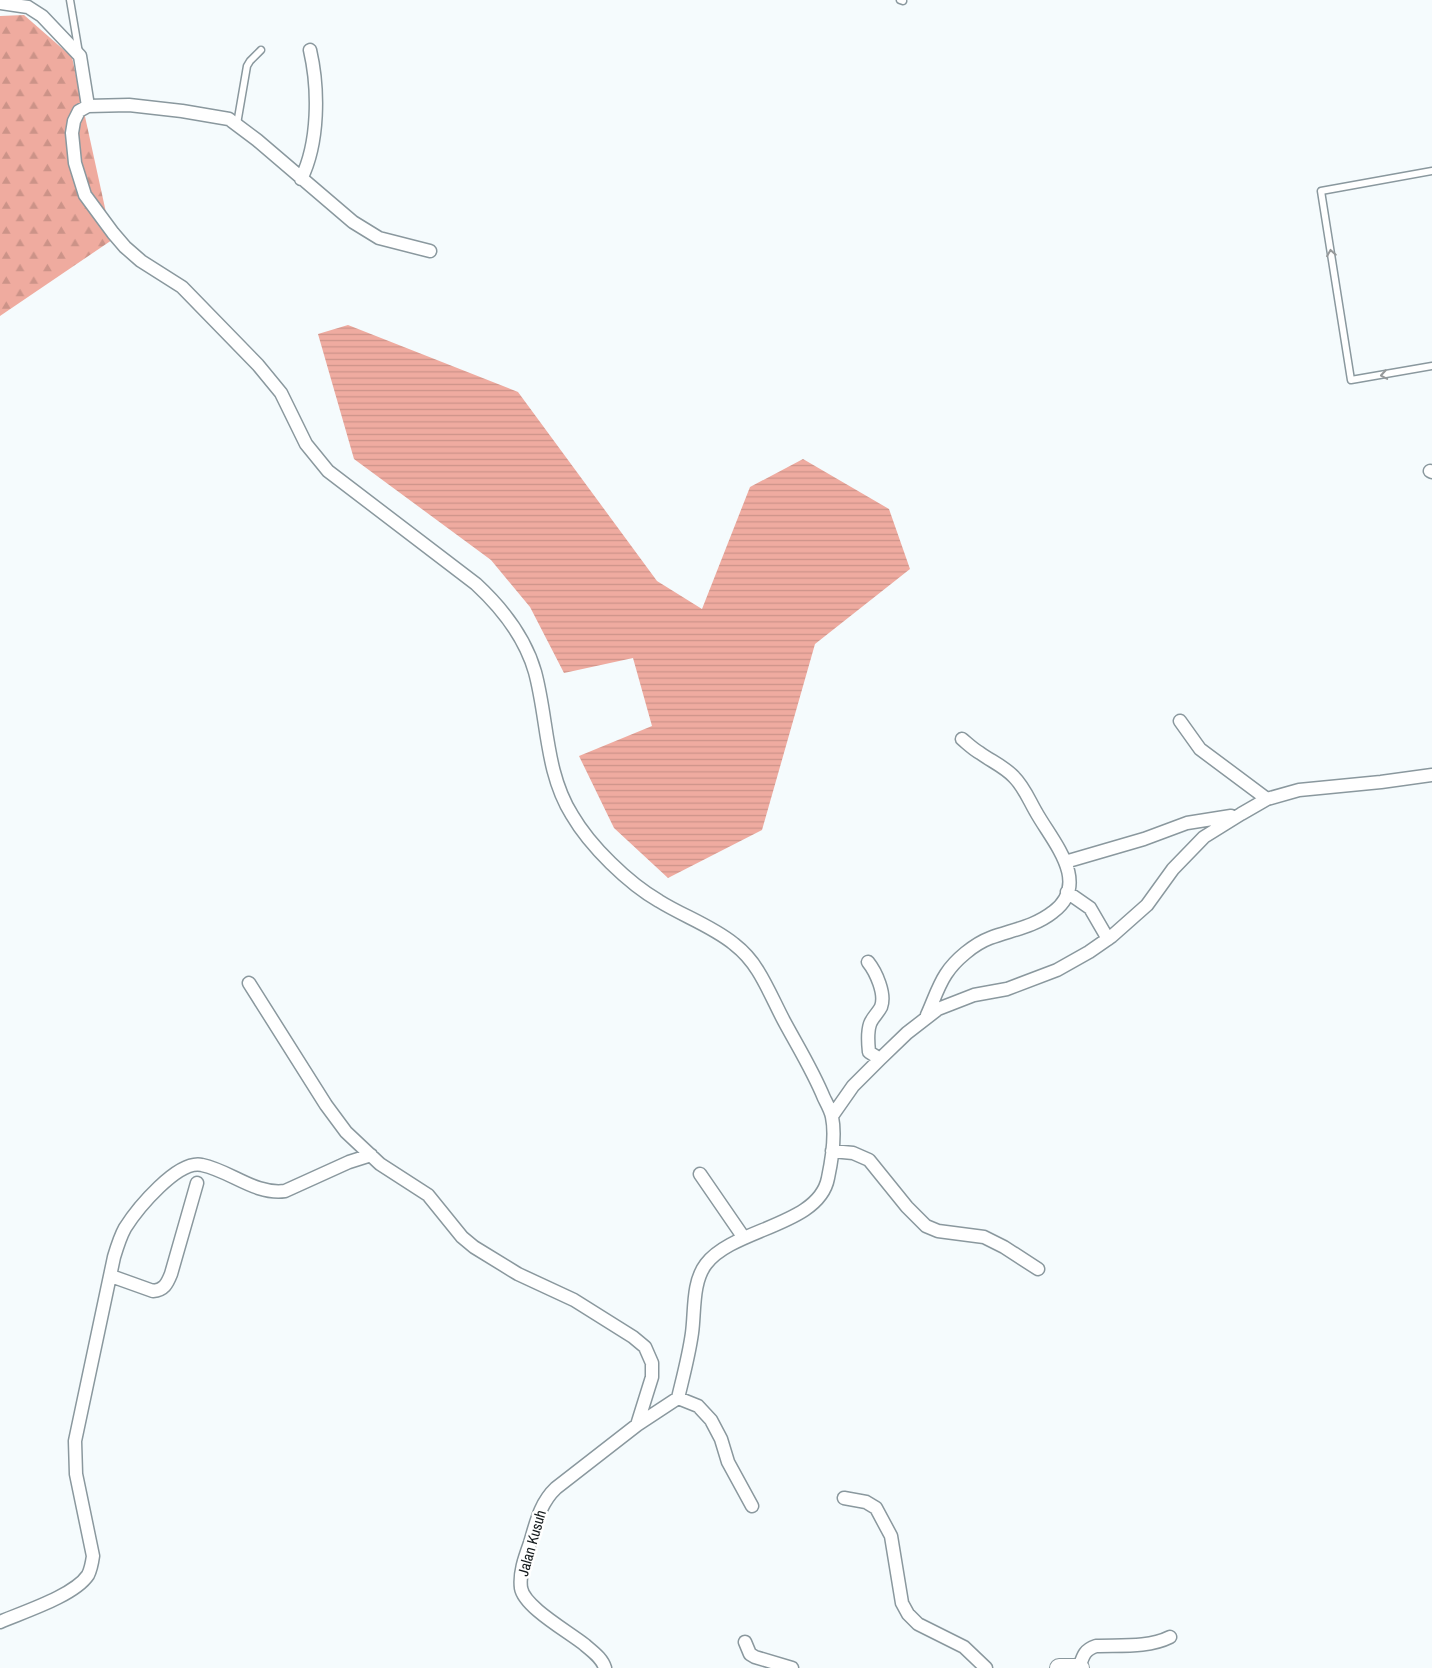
<svg xmlns="http://www.w3.org/2000/svg" width="1432" height="1668" font-family="'Archivo Narrow',sans-serif">
<style>
.forest{fill:url(#forest-firs)}
.water{fill:url(#water-rules)}
.lines{fill:none;stroke-linecap:round;stroke-linejoin:round}
.lane-casing{stroke:#8a989e;stroke-width:9}
.street-casing{stroke:#8a989e;stroke-width:15}
.secondary-casing{stroke:#8a989e;stroke-width:20}
.lane{stroke:#fff;stroke-width:6}
.street{stroke:#fff;stroke-width:12}
.secondary{stroke:#fff;stroke-width:18}
.oneway{stroke:#96999a}
.labels{text-anchor:middle;stroke-width:5;stroke-linejoin:round;paint-order:stroke}
.street-label{font-size:15px;fill:#161c1e;stroke:#fff}
</style>
<defs>
<pattern id="forest-firs" width="22" height="20" patternUnits="userSpaceOnUse" patternTransform="scale(1.25)"><rect width="22" height="20" fill="#efab9f"/><path d="M5 1l3.5 6h-7zM16 11l3.5 6h-7z" fill="#cc9388"/></pattern>
<pattern id="water-rules" width="6" height="5" patternUnits="userSpaceOnUse" patternTransform="scale(1.25)"><rect width="6" height="5" fill="#efaba0"/><path d="M0 2.5h6" fill="none" stroke="#cc9389"/></pattern>
</defs>
<rect width="100%" height="100%" fill="#f5fbfd"/>
<path class="forest" d="M24 15 72 57 112 240 0 316V16Z"/>
<path class="water" d="M348 325 518 392 657 581 702 609 750 487 803 459 889 509 910 569 815 644 762 830 668 878 614 828 579 756 652 726 633 658 564 673 530 607 491 560 354 459 318 334Z"/>
<g class="lines">
<defs>
<path id="lane" d="M70 0 79 53
M900 0 903 1
M237 124 247 66 250 61 261 50
M1432 171 1321 191 1351 380 1432 366"/>
<path id="street" d="M0 3 28 7 42 16 80 56 88 106 79 111 74 121 72 133 75 163 85 195 113 233 125 247 141 261 182 287 258 365 281 393 306 444 328 471 476 584C503 609 525 637 535 672 548 720 545 772 572 815 590 846 628 883 659 901 683 916 712 926 734 944 743 951 752 961 758 971 768 987 775 1004 784 1021 798 1047 813 1071 824 1098 827 1104 831 1111 832 1117 836 1136 832 1159 828 1178 819 1226 733 1228 706 1264 692 1282 695 1312 692 1333 689 1355 683 1377 678 1398L637 1425 556 1488C540 1503 536 1523 530 1543 525 1557 519 1573 521 1588 524 1607 569 1632 585 1645 593 1652 602 1658 605 1668
M88 106 129 105 182 111 229 119 257 140 353 222 379 238 430 251
M301 179C319 143 319 89 310 50
M1430 471 1432 472
M1180 721 1200 749 1267 799
M1065 862 1144 839 1187 823 1231 816
M1067 892 1090 908 1108 939
M868 962C876 972 886 994 881 1007 878 1013 872 1018 870 1024 867 1033 868 1043 869 1052L880 1059
M249 983 326 1105 346 1132 380 1164 428 1195 462 1237 474 1247 518 1274 574 1300 633 1337 645 1347 652 1363V1377L637 1425
M927 1015C933 1002 938 986 946 974 955 960 974 944 990 938 1011 930 1034 927 1053 912 1092 883 1052 841 1036 812 1029 800 1024 787 1014 777 1005 767 991 761 980 753 973 749 968 744 962 739
M832 1116 853 1086 880 1059 907 1033 938 1009 974 995 1007 989 1057 970 1089 952 1112 936 1147 905 1173 869 1204 837 1241 814 1267 799 1299 790 1381 782 1432 775
M832 1151 853 1153 869 1160 907 1207 926 1226 938 1231 984 1237 1004 1247 1038 1269
M700 1174 744 1238
M111 1276 153 1291C164 1290 167 1284 171 1274L197 1183
M678 1398 698 1406 711 1420 721 1439 728 1462 752 1506
M844 1498 866 1502 876 1508 891 1536 902 1603 908 1614 918 1624 964 1647 986 1668
M0 1622C23 1612 74 1596 88 1575 91 1569 92 1563 93 1556L76 1474 75 1441 114 1257C117 1247 120 1237 125 1228 137 1209 178 1159 202 1165 231 1171 255 1195 285 1191L349 1162 371 1155
M745 1642 750 1654 755 1657 792 1668
M1079 1668C1083 1656 1084 1650 1096 1646 1120 1645 1148 1648 1170 1637"/>
<path id="secondary" d="M1059 1668H1080"/>
</defs>
<use href="#lane" class="lane-casing"/>
<use href="#street" class="street-casing"/>
<use href="#secondary" class="secondary-casing"/>
<use href="#lane" class="lane"/>
<use href="#street" class="street"/>
<use href="#secondary" class="secondary"/>
</g>
<defs><path id="oneway-chevron" d="M-2-3.5L2.5 0L-2 3.5" fill="none" stroke-width="1.6" stroke-linecap="round" stroke-linejoin="round" transform="scale(1.25)"/></defs>
<g class="oneway">
<use href="#oneway-chevron" transform="translate(1331 253) rotate(-99)"/>
<use href="#oneway-chevron" transform="translate(1384 375) rotate(170)"/>
</g>
<g class="labels">
<g class="street-label">
<text transform="translate(532 1543) rotate(-74)" y="5">Jalan Kusuh</text>
</g>
</g>
</svg>
